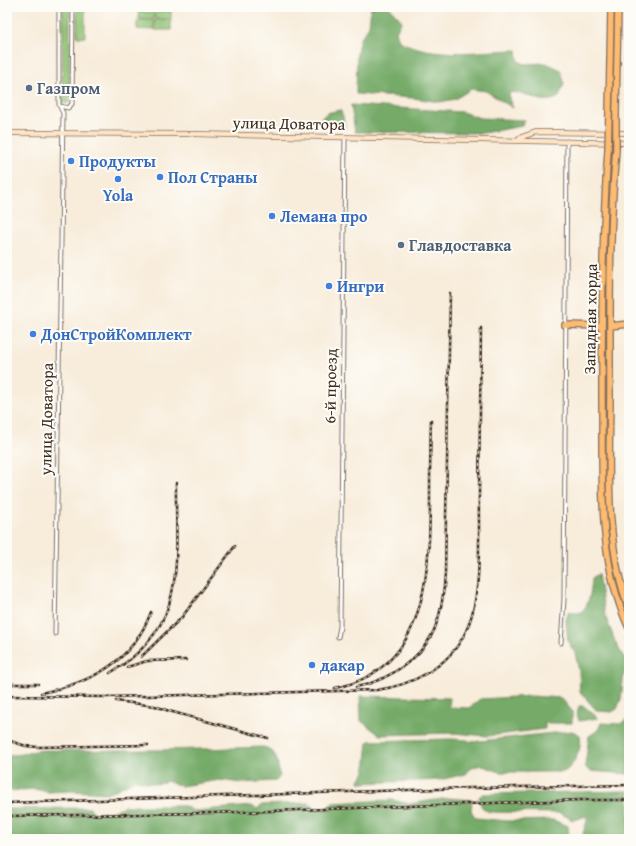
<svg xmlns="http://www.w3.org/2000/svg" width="636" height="846" font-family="'Gentium Book Plus',serif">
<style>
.green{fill:#90c476;stroke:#66774a}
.forest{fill:#74aa67;stroke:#586a42}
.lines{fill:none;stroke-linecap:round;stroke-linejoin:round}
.street-casing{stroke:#7d6e60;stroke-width:5}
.secondary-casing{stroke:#7d6e60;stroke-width:6}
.highway-casing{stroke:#7d6e60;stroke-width:8}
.street{stroke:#fff;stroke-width:3}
.secondary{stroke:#ffe4c6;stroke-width:4.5}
.highway{stroke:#febb71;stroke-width:5.5}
.rail-casing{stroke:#3b2a1e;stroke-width:2.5}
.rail{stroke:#fdfcf7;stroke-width:1;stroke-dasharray:3;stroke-linecap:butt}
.highway-bridge-casing{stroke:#7d6e60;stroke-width:8;stroke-linecap:butt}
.highway-bridge{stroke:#febb71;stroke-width:5.5}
.service-dot{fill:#5c6f8a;stroke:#fdfcf7;stroke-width:1.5}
.shop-dot{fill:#3f7fe0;stroke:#fdfcf7;stroke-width:1.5}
.labels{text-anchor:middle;stroke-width:4;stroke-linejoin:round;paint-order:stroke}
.service-label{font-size:16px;font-weight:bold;fill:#4e5e75;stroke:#fdfcf7;text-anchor:start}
.street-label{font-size:16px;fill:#3b2a1e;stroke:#fdfcf7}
.shop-label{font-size:16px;font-weight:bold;fill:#366cbe;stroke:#fdfcf7;text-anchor:start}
</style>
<rect width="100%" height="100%" fill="#fdfcf7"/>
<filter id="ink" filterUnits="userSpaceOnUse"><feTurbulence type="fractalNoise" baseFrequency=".025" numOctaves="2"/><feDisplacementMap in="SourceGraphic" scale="8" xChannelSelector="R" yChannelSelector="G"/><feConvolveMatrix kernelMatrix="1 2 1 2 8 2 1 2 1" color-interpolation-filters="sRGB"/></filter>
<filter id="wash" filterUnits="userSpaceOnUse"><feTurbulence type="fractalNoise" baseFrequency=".012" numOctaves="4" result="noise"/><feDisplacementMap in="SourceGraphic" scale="16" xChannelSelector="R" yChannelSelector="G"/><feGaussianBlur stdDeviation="0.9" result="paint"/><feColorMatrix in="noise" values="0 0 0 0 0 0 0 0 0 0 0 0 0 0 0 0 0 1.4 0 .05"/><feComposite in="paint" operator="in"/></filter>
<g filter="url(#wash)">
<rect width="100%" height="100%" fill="#f8ecda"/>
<path class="green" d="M63 7H70L69 103H62Z
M77 7H85V37H77Z
M138 11 154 13V19H139Z
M158 11H171V19H155V13Z
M139 20H154V30L137 29V22Z
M155 20H171V30H155Z"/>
<path class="forest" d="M371 7H389L402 21 396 31 399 41C435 59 478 51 517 50L518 61 525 64 546 63 561 70 564 83 559 97C540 108 527 89 509 93V99L513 108 486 91 471 89 455 99 440 102 413 98 356 94 357 52 360 39 369 26Z
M351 105 462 112 480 118 525 120 522 126 483 133 355 132Z
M340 110 343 116 345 128 317 122 327 113Z
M598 574 605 615 616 644 629 666 624 672 621 699 617 709 612 712 597 711 580 692 579 671 575 653 568 642 566 620 569 611C589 621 591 590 592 578Z
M360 696 450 698 449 707 469 708 480 699 531 696 561 698 572 711V723H545V729L488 736 453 733 380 735 361 721Z
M579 706H584L598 718 579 721 577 714Z
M629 718V774L589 771 585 766 589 736 598 730 601 723 620 724Z
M572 731 580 735C583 747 574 768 563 772H500L480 765 470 769 466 774 439 780 360 783 359 780 365 772 368 742 370 741 452 739 467 740 471 742Z
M263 747C278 750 277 763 280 776L276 781 241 783 220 780 181 786 167 781 157 784 135 780 109 793 71 791 48 792 35 789 7 791V755C21 756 32 750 46 750 118 751 190 750 263 747Z
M629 791V839H583C582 830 588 824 587 816L573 820 560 813 490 812C482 810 480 805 479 797L483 794Z
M449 798 472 800 471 811 476 818 507 821 553 820 568 826 569 837 564 839H7V809L90 808 96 814 111 812 125 806H185L193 811 251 806 257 809 261 805 310 803 316 809H325L333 803 392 800 409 804Z"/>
</g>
<g filter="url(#ink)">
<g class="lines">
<defs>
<path id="street" d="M60 106 68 108 72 104 73 7
M55 634 63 113 59 105V7
M338 637 340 627 345 137
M561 643 564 599 567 141"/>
<path id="secondary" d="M7 133 192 134 629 143
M519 138 536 132 629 133"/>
<path id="highway" d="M609 112 611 7
M616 113 618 7
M608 150C602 233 602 315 602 398 603 474 596 558 629 628
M616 150C609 230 610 310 610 389 610 462 603 540 629 609
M565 325 602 326
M610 326 629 324"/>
</defs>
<use href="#street" class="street-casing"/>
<use href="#secondary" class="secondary-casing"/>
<use href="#highway" class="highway-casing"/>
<use href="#street" class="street"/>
<use href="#secondary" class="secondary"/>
<use href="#highway" class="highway"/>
<defs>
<path id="rail" d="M141 657 182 617 235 546
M127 667 147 661 186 660
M110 673C190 626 175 563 176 483
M7 684H38
M356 687C388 681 425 657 436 625 442 609 444 591 445 574L450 293
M335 688C425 670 429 579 430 506 430 477 430 449 431 420
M41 693C90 683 132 663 151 612
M7 696 107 697 377 690C412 685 447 668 464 635 484 597 478 538 479 495 480 439 480 384 481 328
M116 701 155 706 169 711 268 738
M7 740 26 746 38 747 148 745
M7 803 469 788 629 785
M7 816 211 813 580 800H629"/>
</defs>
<use href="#rail" class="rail-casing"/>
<use href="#rail" class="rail"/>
<defs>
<path id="highway-bridge" d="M608 150 609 112
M616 150V113"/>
</defs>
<use href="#highway-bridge" class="highway-bridge-casing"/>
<use href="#highway-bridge" class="highway-bridge"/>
</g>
</g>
<g class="service-dot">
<circle cx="29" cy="88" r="4"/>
<circle cx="401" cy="245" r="4"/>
</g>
<g class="shop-dot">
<circle cx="71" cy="161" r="4"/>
<circle cx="160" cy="177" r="4"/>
<circle cx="118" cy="179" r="4"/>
<circle cx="272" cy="216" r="4"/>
<circle cx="329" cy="286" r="4"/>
<circle cx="33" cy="334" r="4"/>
<circle cx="312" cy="665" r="4"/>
</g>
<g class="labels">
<g class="service-label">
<text x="37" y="94">Газпром</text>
<text x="409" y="251">Главдоставка</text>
</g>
<g class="street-label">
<text transform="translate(289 123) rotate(1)" y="6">улица Доватора</text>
<text transform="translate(590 319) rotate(-89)" y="6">Западная хорда</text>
<text transform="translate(330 386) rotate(-89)" y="6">6-й проезд</text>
<text transform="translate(46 419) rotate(-89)" y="6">улица Доватора</text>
</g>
<g class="shop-label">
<text x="79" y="167">Продукты</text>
<text x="168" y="183">Пол Страны</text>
<text x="118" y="201" text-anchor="middle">Yola</text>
<text x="280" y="222">Лемана про</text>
<text x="337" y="292">Ингри</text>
<text x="41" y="340">ДонСтройКомплект</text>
<text x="320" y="671">дакар</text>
</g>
</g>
<rect width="636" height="846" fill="none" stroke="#fdfcf7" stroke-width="24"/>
</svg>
